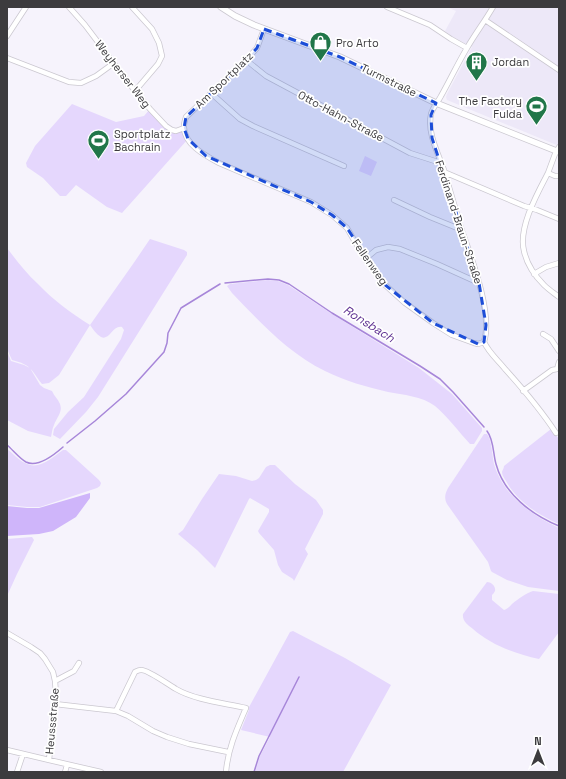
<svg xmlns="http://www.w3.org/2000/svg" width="566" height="779" font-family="'Space Grotesk',sans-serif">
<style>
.built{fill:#ede8f8}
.green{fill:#e5d7fd}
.forest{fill:#cfb5fa}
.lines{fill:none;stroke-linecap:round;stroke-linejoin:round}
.stream{stroke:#a786d9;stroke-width:1.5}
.minor-casing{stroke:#cbc8d0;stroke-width:6}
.major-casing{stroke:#cbc8d0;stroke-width:7}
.minor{stroke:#fff;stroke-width:4.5}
.major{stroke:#fff;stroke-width:5.5}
.marked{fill:#1d4ed8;fill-opacity:0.2;stroke:#1d4ed8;stroke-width:3;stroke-dasharray:8 5;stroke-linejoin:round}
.labels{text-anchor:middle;stroke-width:3.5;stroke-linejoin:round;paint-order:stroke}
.poi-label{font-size:11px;fill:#3c3b3e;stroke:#fff;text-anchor:start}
.street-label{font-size:11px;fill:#3c3b3e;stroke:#fff}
.water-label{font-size:12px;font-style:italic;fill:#5e3091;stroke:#fff}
</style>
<rect width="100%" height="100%" fill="#f6f3fc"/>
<path class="built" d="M447 7H559V146L447 100 446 97 447 94 472 47 453 37 445 31 456 11Z"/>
<path class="green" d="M72 104 116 122 144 116 150 109 171 130 184 128 188 139 122 213 107 207 76 185 66 196H60L43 178 27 167 26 163 35 146Z
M365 156 377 162 371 176 359 171Z
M150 239 184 250 187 252V255L98 397 86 412 60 439 53 435 54 429 68 412 84 397 121 339 124 330 122 327C112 325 110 341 101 337 96 334 93 329 90 325L59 375 49 383 42 384C31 370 32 365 12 360L7 349V248C17 261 26 273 38 284 53 300 71 313 90 325L133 264Z
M268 280 278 281 288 285 332 314 419 368 452 394 482 428V431L474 444H470C459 432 447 416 435 406 422 396 403 395 388 392 367 387 345 381 325 371 288 353 260 322 232 293L227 286 230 284Z
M7 351 11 361 24 365 30 368 40 385 44 388 52 391C54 396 58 399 60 404 63 412 57 417 54 425 52 429 52 433 51 437L28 431 7 420Z
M551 429 559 439V524C538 515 517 501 506 481 504 478 502 475 502 472 502 471 504 468 504 466Z
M484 434H487C492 440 492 455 494 464 503 495 531 515 559 528V591L528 587 507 580 492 572 491 571 488 562 447 504C444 498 445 494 448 488Z
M7 449C13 453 18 460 25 463 39 471 53 457 63 450H66L99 480 101 483 100 486 97 488 40 507H27L7 505Z
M270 465H275L295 484 316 500 323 510V514L307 545 305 549 308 554 294 581 293 579 282 572 278 565 274 550 259 533 258 531 269 512V509L250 498 249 499 215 568 197 550 178 534 183 530 202 499 219 474 236 476 252 481 256 480 259 478 266 467Z
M32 537 34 540 17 574 7 596V539Z
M487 582C491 582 496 586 495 591 494 593 493 594 492 595V600L504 610C508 609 509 607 512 604 518 599 526 593 533 591L559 594V632L539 659C516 654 491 645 473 629 468 625 462 621 463 614Z
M293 631 345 658 391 685 343 772H255L260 756 270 737 241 730 249 710 248 709 290 632Z"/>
<path class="forest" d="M90 493V498L76 517 53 531 39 534 7 536V506L27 508H39Z"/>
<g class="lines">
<path class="stream" d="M225 283 268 279 279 280 289 284 332 313 420 366 440 379 453 392 484 427
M487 431C494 440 493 454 496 464 504 494 532 515 559 526
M67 443 95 421 126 394 164 352 167 343 168 333 181 308 220 284
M7 445C13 450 19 458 26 462 38 468 54 455 63 447
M254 772 259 756 299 677"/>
<defs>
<path id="minor" d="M69 7 85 25 135 91 150 109 166 126 172 130 176 131 184 128
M132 7 152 29 159 43 162 56 158 64 135 91
M387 7 430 25 451 39 467 48
M485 20 559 70
M264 29 257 48 246 60 186 117C185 120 184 123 184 126 183 144 206 156 219 163L311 202 332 215 347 228 365 259 384 284 405 303 433 323 452 335 474 343 478 344 484 342
M7 36 26 7
M7 58 69 82 81 83 96 76 114 63
M246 60 266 76 410 153 441 163
M211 93 240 119 253 126 344 166
M559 147 555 154 548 173 555 176H559
M444 172 524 206 537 210 559 219
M548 173C537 194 518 228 524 251 527 265 535 276 544 285 549 290 554 293 559 297
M394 200 430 217 462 230
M365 259 376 250 388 247 400 249 437 264 479 283
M534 274 546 267 559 263
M543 334 551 339 559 351
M484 342C493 314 472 259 462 231 456 210 450 190 444 170 438 153 427 133 431 114 433 107 438 102 441 96 450 80 458 63 467 48 475 34 485 21 493 7
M484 342C489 353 498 360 505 369 523 389 541 410 556 433
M523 391 552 370 557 369 559 362
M7 633 31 647 40 653 45 659 53 672 55 681 56 694 49 760
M55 681 74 671 79 663
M55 704 116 711 128 716 153 731 167 737 189 744 228 752
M116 711 135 672C137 671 138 670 141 670 147 669 169 685 176 689 195 700 224 703 246 708 237 729 228 748 226 772
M7 750 49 760 101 772
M17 772 23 754
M65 772 67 765"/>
<path id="major" d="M221 7 235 16 254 25 340 57 436 103 559 152"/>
</defs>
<use href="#minor" class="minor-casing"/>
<use href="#major" class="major-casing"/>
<use href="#minor" class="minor"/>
<use href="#major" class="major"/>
</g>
<path class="marked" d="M264 29 340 57 436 103 431 115 432 138 479 283 486 325 484 342 478 344 433 323 384 284 347 228 332 215 311 202 206 156 188 139 184 128 186 117 246 60 257 48Z"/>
<defs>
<symbol id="shop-pin" viewBox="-11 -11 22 30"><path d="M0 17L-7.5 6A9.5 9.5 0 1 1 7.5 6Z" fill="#217649" stroke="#fff"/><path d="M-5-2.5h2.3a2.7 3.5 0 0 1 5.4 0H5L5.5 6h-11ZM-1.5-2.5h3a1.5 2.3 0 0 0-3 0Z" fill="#fff"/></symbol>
<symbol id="building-pin" viewBox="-11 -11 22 30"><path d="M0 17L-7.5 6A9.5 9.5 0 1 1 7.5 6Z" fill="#217649" stroke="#fff"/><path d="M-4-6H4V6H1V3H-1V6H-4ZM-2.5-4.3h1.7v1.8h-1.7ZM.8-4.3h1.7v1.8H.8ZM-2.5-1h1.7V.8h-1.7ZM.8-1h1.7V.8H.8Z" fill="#fff"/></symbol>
<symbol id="stadium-pin" viewBox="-11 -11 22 30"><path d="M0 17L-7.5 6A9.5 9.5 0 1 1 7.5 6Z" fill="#217649" stroke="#fff"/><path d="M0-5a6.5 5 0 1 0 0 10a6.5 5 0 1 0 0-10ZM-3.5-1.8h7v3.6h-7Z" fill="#fff"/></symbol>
</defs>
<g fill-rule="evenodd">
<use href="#shop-pin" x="308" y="30" width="25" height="34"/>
<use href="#building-pin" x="464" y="50" width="25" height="34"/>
<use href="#stadium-pin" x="524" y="94" width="25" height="34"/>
<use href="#stadium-pin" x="86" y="128" width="25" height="34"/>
</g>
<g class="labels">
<g class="poi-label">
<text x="336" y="47">Pro Arto</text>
<text x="492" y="66">Jordan</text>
<text x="522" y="105" text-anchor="end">The Factory<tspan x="522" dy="13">Fulda</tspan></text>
<text x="114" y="138">Sportplatz<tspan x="114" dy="13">Bachrain</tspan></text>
</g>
<g class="street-label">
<text transform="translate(123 74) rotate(52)" y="4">Weyherser Weg</text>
<text transform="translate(224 80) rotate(-44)" y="4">Am Sportplatz</text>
<text transform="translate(389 80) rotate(26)" y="4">Turmstraße</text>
<text transform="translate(341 116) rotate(28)" y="4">Otto-Hahn-Straße</text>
<text transform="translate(459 222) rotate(72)" y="4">Ferdinand-Braun-Straße</text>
<text transform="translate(370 262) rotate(55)" y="4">Fellenweg</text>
<text transform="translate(52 721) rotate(-85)" y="4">Heussstraße</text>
</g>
<g class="water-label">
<text transform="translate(369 324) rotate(32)" y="4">Ronsbach</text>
</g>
</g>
<rect width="566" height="779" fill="none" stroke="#3c3b3e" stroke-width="16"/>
<g transform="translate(538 751)" stroke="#ffffff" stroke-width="3" paint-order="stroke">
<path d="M0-3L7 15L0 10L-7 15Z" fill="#3c3b3e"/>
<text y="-6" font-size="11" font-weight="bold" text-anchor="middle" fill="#3c3b3e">N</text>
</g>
</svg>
